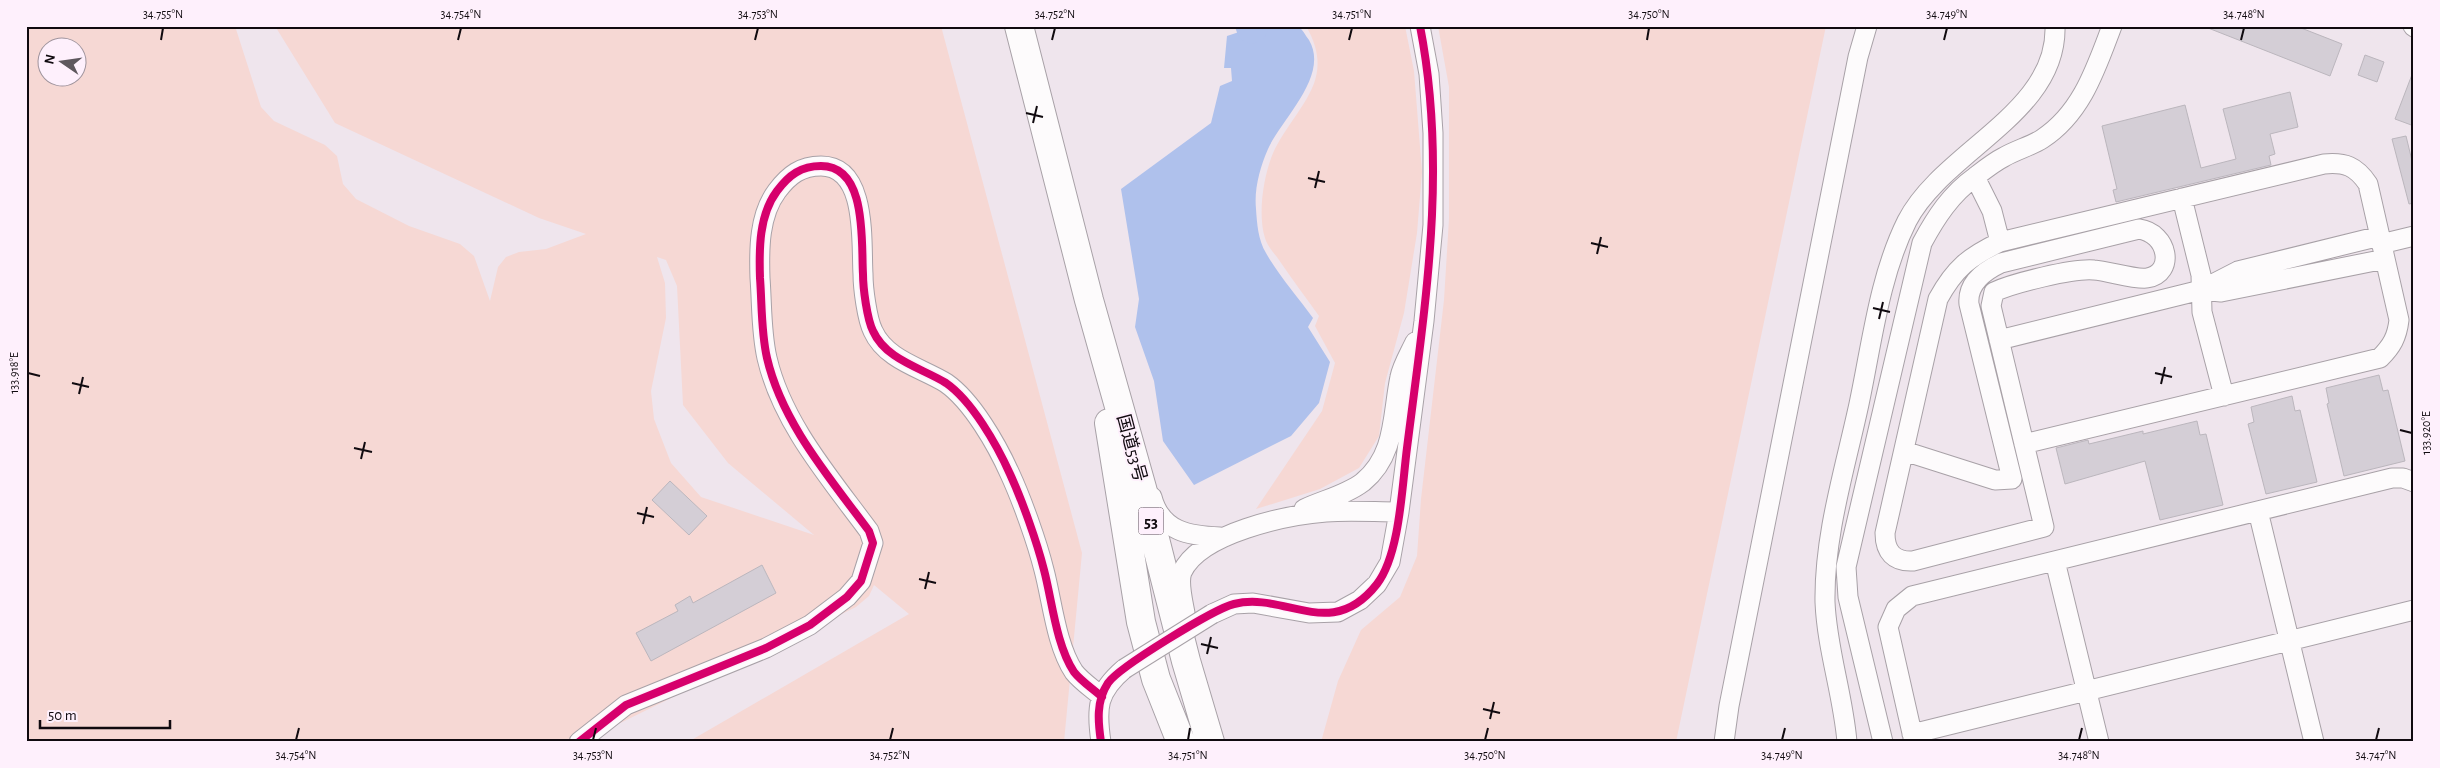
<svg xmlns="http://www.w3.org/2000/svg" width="2440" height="768" font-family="'Alegreya Sans','Noto Sans JP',sans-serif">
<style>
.green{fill:#f6d8d4;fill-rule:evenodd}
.water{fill:#afc1ec}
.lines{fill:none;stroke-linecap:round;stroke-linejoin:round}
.river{stroke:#afc1ec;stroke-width:31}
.building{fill:#d4ced6;stroke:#bbb6bd}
.minor-casing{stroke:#a8a1a7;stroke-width:21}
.highway-casing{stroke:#a8a1a7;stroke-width:30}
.minor{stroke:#fdfbfc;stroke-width:19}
.highway{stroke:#fdfbfc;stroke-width:28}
.minor-bridge-casing{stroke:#a8a1a7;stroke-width:21;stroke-linecap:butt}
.minor-bridge{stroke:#fdfbfc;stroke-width:19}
.cycleway-casing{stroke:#fef0fc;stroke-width:11}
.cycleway{stroke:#d6006c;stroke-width:8}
.ticks{fill:none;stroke:#100a0f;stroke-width:2}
.labels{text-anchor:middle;stroke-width:4;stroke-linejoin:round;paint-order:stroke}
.shield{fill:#fef0fc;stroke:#574f56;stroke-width:1}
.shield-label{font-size:16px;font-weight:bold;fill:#100a0f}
.street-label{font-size:18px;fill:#100a0f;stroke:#fef0fc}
.neatline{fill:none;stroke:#100a0f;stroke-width:2}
.ticks-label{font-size:12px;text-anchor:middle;fill:#100a0f}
</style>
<rect width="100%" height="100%" fill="#efe5ed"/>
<path class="green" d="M26 26H235L261 107 274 121 325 145 337 156 343 184 356 199 409 226 460 244 474 256 490 301 498 267 506 257 519 252 546 249 586 234 539 218 335 123 275 26H941L1082 553 1064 742H688L909 614 874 585 869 596 856 607 596 735 590 742H26ZM48 48H78V78H48ZM657 257 666 260 677 286 683 405 728 463 814 535 701 497 671 463 654 419 651 391 666 318 665 283Z
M1306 26H1405L1414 71 1422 172 1417 233 1404 313 1385 383 1379 436 1359 468 1320 489 1256 509 1322 411 1335 363 1315 326 1319 316C1306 298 1292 279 1279 260 1275 254 1267 246 1265 238 1257 213 1264 168 1277 145 1301 102 1336 78 1306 26Z
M1438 26H1826L1676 742H1321L1338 681 1361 630 1400 597 1417 556 1421 499 1444 300 1449 219V87Z"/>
<path class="water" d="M1257 26H1297C1303 29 1305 35 1309 40 1330 76 1281 119 1268 149 1260 167 1254 189 1256 209 1257 223 1258 240 1266 253 1279 276 1298 297 1313 318L1308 327 1330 362 1319 403 1291 436 1194 485 1163 441 1154 381 1135 327 1139 299 1121 189 1211 123 1220 86 1232 81 1231 68H1224L1227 36Z"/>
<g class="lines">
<path class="river" d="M1251 26 1252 28"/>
</g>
<path class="building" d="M2203 26H2296L2342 44 2330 76Z
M2365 55 2384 62 2377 82 2358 75Z
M2413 72 2414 73V126L2395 119Z
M2290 92 2298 127 2270 134 2275 154 2269 156 2271 165 2116 202 2113 190 2117 189 2102 126 2185 105 2201 168 2236 159 2223 109Z
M2406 136 2414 169V203L2409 204 2392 139Z
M2379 375 2383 391 2388 390 2405 461 2344 476 2327 404 2329 403 2326 388Z
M2292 396 2295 411 2300 410 2317 482 2266 494 2248 424 2254 422 2251 407Z
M2197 421 2200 435 2206 434 2223 505 2160 520 2145 461 2065 484 2056 448 2088 440 2089 444 2143 431V434Z
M670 481 707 516 689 535 652 500Z
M762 565 776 593 651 661 636 633 678 611 675 605 690 596 693 603Z"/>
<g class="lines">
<defs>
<path id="minor" d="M2413 26 2414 27
M1975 177C1984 170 1994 162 2004 157 2016 150 2031 146 2042 139 2082 113 2096 68 2112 26
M2182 198 2201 275 2202 312 2224 396
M2381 244 2414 236
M2201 290 2221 292 2385 259
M1999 340 2201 290 2238 271 2380 236
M1904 451 1995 480 2012 479 1969 304C1967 284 1984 271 2001 263L2139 229C2168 233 2176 273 2147 278 2136 280 2108 271 2094 270 2074 268 2013 283 1994 292L1991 306 2044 527 1913 561C1894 562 1885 552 1885 533L1938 299C1955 268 1969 257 2000 242
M1152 497C1161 532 1190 536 1220 537
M1304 509C1323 500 1346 495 1363 482 1396 455 1392 415 1400 377 1402 366 1410 353 1415 342
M2258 511 2314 742
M2055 561 2099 742
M1185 613C1183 602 1178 582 1182 572 1200 533 1287 515 1326 512 1350 510 1375 512 1399 512
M1212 614 1234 604 1253 603 1309 613 1338 612 1360 600 1377 584 1390 562 1399 512 1424 321 1433 225V133L1429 74 1420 26
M1912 734 2414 610
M579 742 626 705 766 648 810 625 847 597 861 581 873 543 869 531C830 478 782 423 767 358 761 332 762 304 760 278 759 249 759 215 777 191 789 175 801 166 821 166 868 166 861 244 863 274 863 288 867 319 873 331 886 360 922 368 946 383 972 401 997 445 1010 474 1022 500 1037 542 1044 570 1052 600 1056 645 1074 672 1081 681 1093 689 1102 697
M1101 742C1096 708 1097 692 1124 669
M1724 742 1729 706 1858 57 1867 26
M1847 742C1843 694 1827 650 1825 602 1824 535 1845 469 1859 404 1872 343 1879 277 1907 221 1943 151 2058 113 2055 26
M1883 742 1848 597 1846 567 1922 243C1936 217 1951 194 1975 177L1992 211 2000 242 2324 164C2345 162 2356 166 2368 184L2399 320C2397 337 2392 346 2380 358L2024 444
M1914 742 1888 627 1896 609 1912 596 2392 478H2403L2414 482"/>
<path id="highway" d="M1019 26 1089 300 1142 488 1186 661 1210 742
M1109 423 1141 622 1156 679 1181 742"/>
</defs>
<use href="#minor" class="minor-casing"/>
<use href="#highway" class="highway-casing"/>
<use href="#minor" class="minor"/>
<use href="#highway" class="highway"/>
<defs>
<path id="minor-bridge" d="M1124 669 1212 614"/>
</defs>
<use href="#minor-bridge" class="minor-bridge-casing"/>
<use href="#minor-bridge" class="minor-bridge"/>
<defs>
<path id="cycleway" d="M579 742 626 705 766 648 810 625 847 597 861 581 873 543 869 531C830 478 782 423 767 358 761 332 762 304 760 278 759 249 759 215 777 191 789 175 801 166 821 166 868 166 861 244 863 274 863 288 867 319 873 331 886 360 922 368 946 383 972 401 997 445 1010 474 1022 500 1037 542 1044 570 1052 600 1056 645 1074 672 1081 681 1093 689 1102 697
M1101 742C1098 722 1096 701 1108 683 1119 667 1214 609 1234 604 1285 591 1331 643 1377 584 1400 554 1402 486 1407 448 1425 305 1448 170 1420 26"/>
</defs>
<use href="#cycleway" class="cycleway-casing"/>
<use href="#cycleway" class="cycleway"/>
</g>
<path class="ticks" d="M161 40 163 28M458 40 461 28M755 40 758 28M1052 40 1055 28M1349 40 1352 28M1647 40 1649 28M1944 40 1947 28M2241 40 2244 28M1026 113 1043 117M1033 123 1037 106M1308 178 1325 182M1315 188 1319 171M1591 243 1608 247M1597 254 1601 237M1873 308 1890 312M1879 319 1883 302M28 373 40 376M2155 373 2172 377M72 383 89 387M2161 384 2165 367M79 394 83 377M2400 430 2412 433M354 448 372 452M361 459 365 442M637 513 654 517M643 524 647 507M919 579 936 583M925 589 929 572M1201 644 1218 648M1207 654 1211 637M1483 709 1500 713M1490 719 1494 702M296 740 299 728M593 740 596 728M890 740 893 728M1188 740 1190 728M1485 740 1488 728M1782 740 1785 728M2079 740 2082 728M2376 740 2379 728"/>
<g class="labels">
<rect class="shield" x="1138.5" y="507.5" width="25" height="27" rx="4"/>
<g class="shield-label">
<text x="1151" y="527">53</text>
</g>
<g class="street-label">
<text transform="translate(1132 448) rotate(75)" y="6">国道53号</text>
</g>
</g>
<rect width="2440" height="768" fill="none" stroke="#fef0fc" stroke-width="55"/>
<g transform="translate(62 62) rotate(283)"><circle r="24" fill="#fef0fc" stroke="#9f949d"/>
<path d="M0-4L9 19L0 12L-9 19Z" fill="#5e575d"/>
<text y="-8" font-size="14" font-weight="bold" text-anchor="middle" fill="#100a0f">N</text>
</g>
<path d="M40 720v8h130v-8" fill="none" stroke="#100a0f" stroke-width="2.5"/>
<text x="48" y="720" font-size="15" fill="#100a0f" stroke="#fef0fc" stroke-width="4" paint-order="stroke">50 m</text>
<rect x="28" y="28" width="2384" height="712" class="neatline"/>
<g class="ticks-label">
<text x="163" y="18">34.755°N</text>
<text x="461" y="18">34.754°N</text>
<text x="758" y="18">34.753°N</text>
<text x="1055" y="18">34.752°N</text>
<text x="1352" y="18">34.751°N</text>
<text x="1649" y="18">34.750°N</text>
<text x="1947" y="18">34.749°N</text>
<text x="2244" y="18">34.748°N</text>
<text transform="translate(14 373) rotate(-90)" y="4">133.918°E</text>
<text transform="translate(2426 433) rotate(-90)" y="4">133.920°E</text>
<text x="296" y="759">34.754°N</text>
<text x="593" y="759">34.753°N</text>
<text x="890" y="759">34.752°N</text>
<text x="1188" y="759">34.751°N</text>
<text x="1485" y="759">34.750°N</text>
<text x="1782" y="759">34.749°N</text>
<text x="2079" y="759">34.748°N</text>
<text x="2376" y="759">34.747°N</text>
</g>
</svg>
